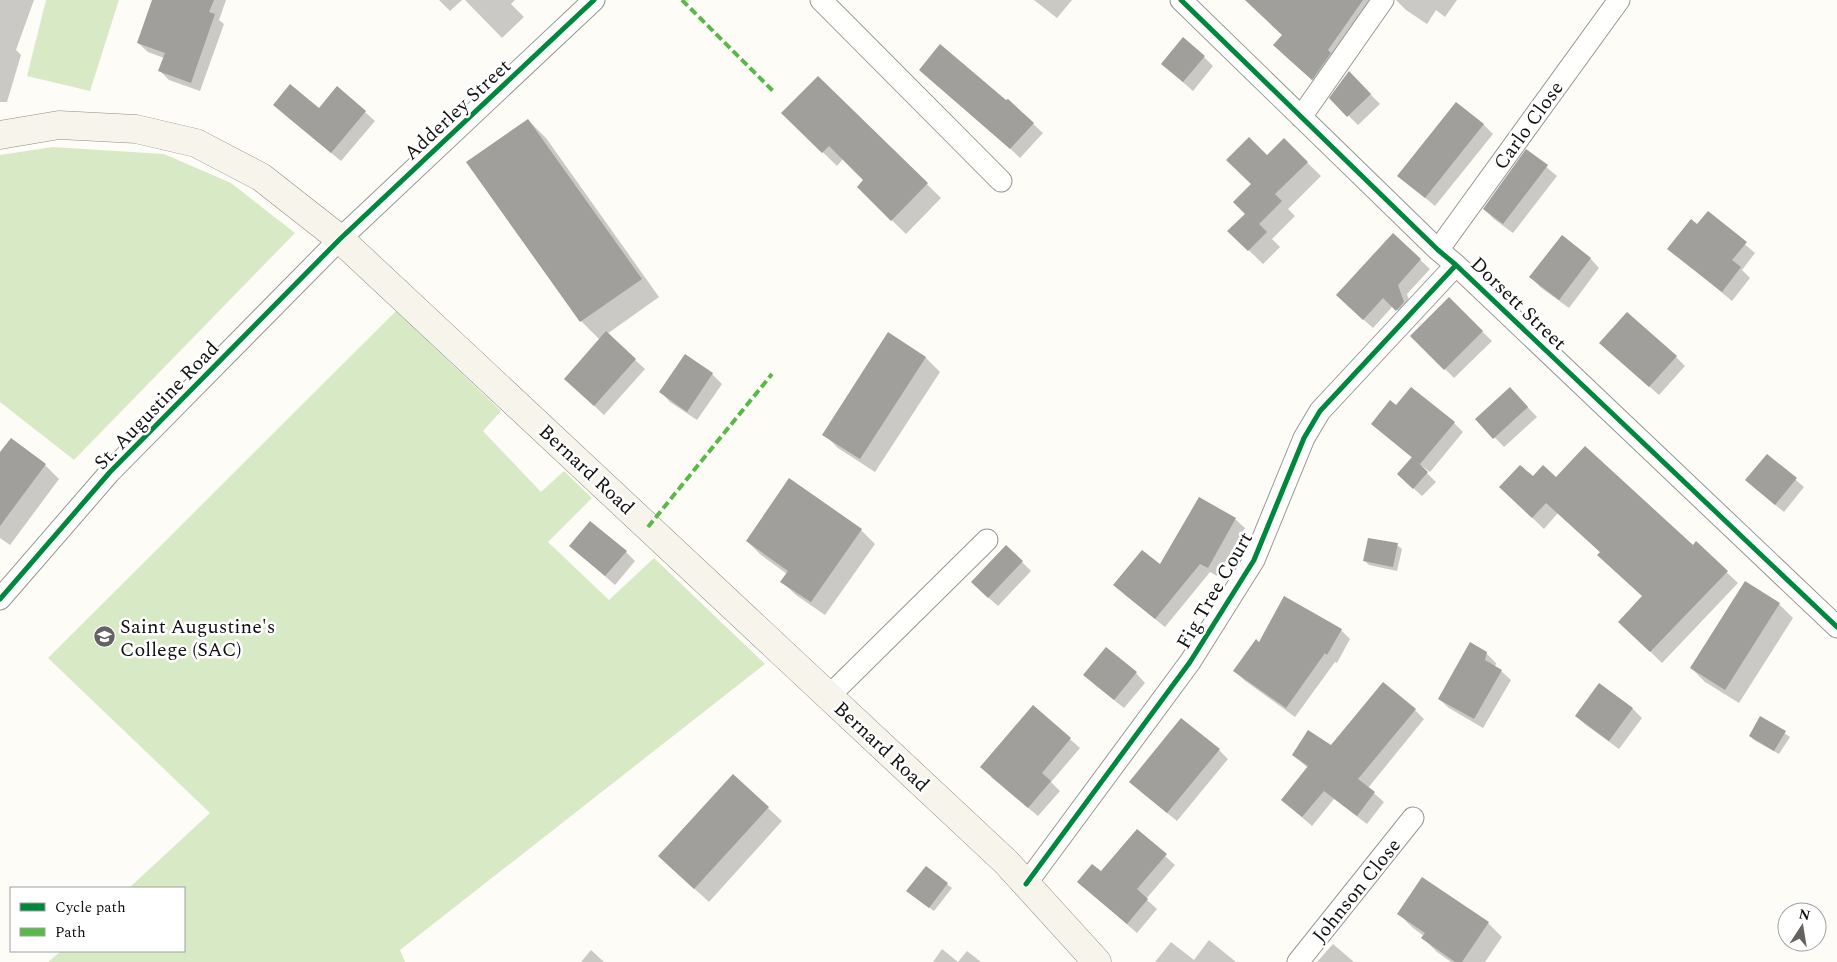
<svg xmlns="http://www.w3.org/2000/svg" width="1837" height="962" font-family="Spectral,serif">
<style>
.forest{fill:#d8eac5}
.shadow{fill:#0003}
.building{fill:#a19f9c}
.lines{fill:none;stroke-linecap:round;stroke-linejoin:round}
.minor-casing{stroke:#979795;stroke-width:23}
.secondary-casing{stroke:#8e8d8b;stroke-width:29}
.minor{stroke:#fffffe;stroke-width:21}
.secondary{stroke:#f6f4eb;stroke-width:28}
.quiet{stroke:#58b947;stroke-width:4;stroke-dasharray:8 4;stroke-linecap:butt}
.cycleway-casing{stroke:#fff;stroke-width:8}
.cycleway{stroke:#00873e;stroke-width:5}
.labels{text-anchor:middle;stroke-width:5;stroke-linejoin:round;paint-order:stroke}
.street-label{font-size:20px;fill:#111;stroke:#fff}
.poi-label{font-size:20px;fill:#111;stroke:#fff;text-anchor:start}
</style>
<rect width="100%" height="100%" fill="#fdfcf7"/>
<path class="forest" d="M46 0H119L90 91 27 76Z
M53 147 164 154 231 183 295 233 74 460 0 402V155Z
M396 311 501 411 483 431 541 492 564 471 592 498 548 542 609 600 654 558 765 664 400 950 405 962H48L61 951H184V888H129L210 813 48 658Z"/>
<path class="shadow" d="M0 0H34L16 50 21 55 7 102H0Z
M176 0H226L219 20 224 24 200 91 169 80 160 71 164 58 148 52 138 43Z
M439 0H462L450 11Z
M465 0H515L511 4 524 17 502 38Z
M1034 0H1072L1057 18Z
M1246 0H1378L1321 88 1283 54V35Z
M1396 0H1457L1445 17 1436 10 1427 24 1406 10Z
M1204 57 1213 66 1193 91 1162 64Z
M1349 73 1380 104 1358 125 1331 98Z
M818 77 941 198 906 234 858 187 865 180 843 159 837 166 797 127Z
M338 88 375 121 341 161 284 114 319 110Z
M1008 101 1043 133 1020 158 995 134Z
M528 120 546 138 659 297 607 334 645 369 604 415 575 388 600 340 581 321Z
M1483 124 1493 134 1435 206 1399 176Z
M1284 140 1321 176 1288 209 1295 216 1272 239 1280 247 1263 264 1229 231 1247 214 1267 157Z
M1527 151 1557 176 1513 233 1494 219 1484 209Z
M1708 213 1755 253 1742 270 1750 278 1732 301 1669 249 1697 226Z
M1393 235 1430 269 1407 294 1413 312 1407 319 1393 306 1373 328 1347 305Z
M1590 258 1599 268 1569 308 1540 287 1531 277Z
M1449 299 1492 341 1454 378 1412 336Z
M889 334 926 358 940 372 875 472 838 448 824 434Z
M1610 352 1676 357 1685 366 1659 395Z
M686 356 712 374 722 384 697 420 670 402 661 392Z
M1519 398 1537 417 1504 447 1477 419Z
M1396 407 1454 423 1463 432 1430 472 1422 466 1421 467 1436 482 1422 496 1398 474 1413 458 1373 424Z
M11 440 45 465 59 479 10 545 0 538V454Z
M1767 455 1804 487 1784 512 1755 488Z
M1533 478 1556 479 1693 546 1696 543 1738 583 1662 663 1620 622 1644 597 1601 553 1558 513 1544 529 1512 498Z
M1235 519 1245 528 1217 576 1210 572 1165 627 1124 594 1161 566Z
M861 530 875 544 825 615 796 595 782 582 787 574 761 555 747 541Z
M1397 545 1402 549 1397 571 1369 565 1365 561Z
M571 546 626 552 635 561 615 585Z
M1022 562 1031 571 998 606 982 592Z
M1779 604 1793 618 1739 703 1705 682 1691 668Z
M1341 630 1350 639 1337 663 1335 662 1295 717 1244 680 1235 671Z
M1486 653 1496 663 1495 667 1501 671 1511 680 1483 728 1449 708 1439 699Z
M1136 673 1145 683 1124 708 1094 684Z
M1599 685 1633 709 1642 718 1619 749 1586 725 1576 716Z
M1033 707 1080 748 1051 782 1060 791 1038 816 991 777Z
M1415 710 1424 719 1368 788 1384 802 1367 824 1334 799 1312 826 1282 800 1308 768 1293 755 1332 747Z
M1761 717 1790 737 1779 754 1754 740 1750 736Z
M1219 750 1228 759 1177 821 1140 791Z
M768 808 782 821 709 902 674 870Z
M1137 831 1175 865 1146 899 1157 909 1137 933 1078 882 1101 872Z
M947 884 952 888 934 911 912 895Z
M1399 914 1488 923 1502 937 1485 962H1451L1437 952 1423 938 1424 936 1413 928Z
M1209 940 1236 962H1155L1171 942 1194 960Z
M1333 944 1354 962H1317Z
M942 949 958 962 967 951 981 962H933Z
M591 950 604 962H581Z"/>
<path class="building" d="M152 0H214L209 12 215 14 191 83 158 71 165 53 137 43Z
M1245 0H1363L1328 50 1331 53 1312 80 1273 45 1282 35Z
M1183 37 1205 56 1183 82 1161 64Z
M940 44 1006 100 1008 99 1034 123 1010 149 919 70Z
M1349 71 1371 94 1347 117 1329 98Z
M818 76 928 183 891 221 857 187 863 180 829 146 822 153 781 113Z
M290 84 319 108 337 86 366 111 331 153 273 105Z
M1456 102 1484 124 1425 198 1397 176Z
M528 119 642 279 580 322 466 162Z
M1249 137 1267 155 1284 138 1308 162 1275 194 1282 201 1259 224 1267 232 1248 251 1227 231 1245 214 1233 202 1251 184 1226 160Z
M1526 149 1548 165 1503 224 1483 209Z
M1708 211 1747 242 1732 260 1741 267 1722 292 1667 249 1691 219 1697 224Z
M1393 233 1421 259 1398 285 1404 302 1396 311 1383 298 1363 320 1336 295Z
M1562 235 1591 258 1559 300 1529 277Z
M1449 297 1483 331 1444 370 1410 336Z
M1627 312 1677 356 1649 387 1599 343Z
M606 331 636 359 594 406 564 379Z
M888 332 926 357 860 459 822 435Z
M685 354 713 373 687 412 659 392Z
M1411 387 1455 422 1420 464 1371 424 1390 400 1396 405Z
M1510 387 1528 407 1493 439 1475 419Z
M11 438 46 464 0 526V452Z
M1585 446 1693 545 1696 541 1728 571 1650 652 1618 622 1642 596 1597 555 1600 552 1546 503 1532 518 1499 487 1520 465 1533 476 1543 465 1556 477Z
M1767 454 1797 478 1775 505 1745 480Z
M1412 457 1428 472 1413 489 1397 474Z
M789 478 862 529 811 602 780 582 788 571 746 541Z
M1199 497 1236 518 1208 568 1200 564 1155 619 1113 585 1142 550 1160 564Z
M590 521 627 551 605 576 569 546Z
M1368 538 1398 543 1393 567 1363 561Z
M1006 545 1023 561 988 598 971 582Z
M1745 581 1780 603 1725 690 1690 668Z
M1284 596 1342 629 1327 655 1325 653 1286 708 1233 671 1256 639 1259 642Z
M1470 642 1487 652 1485 660 1502 670 1474 719 1438 699Z
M1106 647 1137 672 1114 700 1083 675Z
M1383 682 1416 709 1358 779 1375 792 1357 816 1324 791 1302 817 1281 800 1308 766 1292 755 1308 730 1331 745Z
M1599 683 1633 708 1609 741 1575 716Z
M1033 705 1071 738 1042 773 1051 781 1028 808 980 767Z
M1760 716 1786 731 1774 751 1749 736Z
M1181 718 1220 749 1167 813 1129 782Z
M733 774 769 807 694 889 658 856Z
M1137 829 1167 854 1137 889 1148 899 1127 924 1077 882 1092 864 1101 871Z
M926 866 948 883 929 908 906 891Z
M1422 877 1489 922 1462 962H1455L1421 938 1425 933 1397 914Z"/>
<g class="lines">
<defs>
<path id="minor" d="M821 0 1001 181
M1181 0 1438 250 1456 265 1837 627
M1301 117 1383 0
M1438 250 1619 0
M0 599 110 472 340 239 594 0
M829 696 987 540
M1026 884 1190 662 1254 560 1304 438 1320 411 1456 265
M1298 962 1413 818"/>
<path id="secondary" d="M0 135 59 125 136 129 196 143 261 177 340 239 1006 862 1097 962"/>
</defs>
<use href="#minor" class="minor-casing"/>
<use href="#secondary" class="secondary-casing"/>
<use href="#minor" class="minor"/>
<use href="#secondary" class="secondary"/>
<path class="quiet" d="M682 0 775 93
M648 527 772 374"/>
<defs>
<path id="cycleway" d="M1181 0 1438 250 1456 265 1837 627
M0 599 110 472 340 239 594 0
M1026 884 1190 662 1254 560 1304 438 1320 411 1456 265"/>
</defs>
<use href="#cycleway" class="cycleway-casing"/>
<use href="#cycleway" class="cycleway"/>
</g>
<defs>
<symbol id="school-disc" viewBox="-11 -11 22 22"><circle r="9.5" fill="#646362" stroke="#fff"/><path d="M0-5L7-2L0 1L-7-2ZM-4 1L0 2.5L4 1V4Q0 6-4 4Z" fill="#fff"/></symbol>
</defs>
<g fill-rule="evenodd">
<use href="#school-disc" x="92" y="624" width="25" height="25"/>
</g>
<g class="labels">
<g class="street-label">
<text transform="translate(457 109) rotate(-43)" y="7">Adderley Street</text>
<text transform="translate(1528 125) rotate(-54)" y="7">Carlo Close</text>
<text transform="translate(1519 303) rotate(44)" y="7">Dorsett Street</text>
<text transform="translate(156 405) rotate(-46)" y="7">St. Augustine Road</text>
<text transform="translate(587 469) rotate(43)" y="7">Bernard Road</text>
<text transform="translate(1214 590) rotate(-60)" y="7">Fig Tree Court</text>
<text transform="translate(882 746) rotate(43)" y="7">Bernard Road</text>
<text transform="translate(1356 890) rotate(-51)" y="7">Johnson Close</text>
</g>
<g class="poi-label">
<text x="120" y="633">Saint Augustine's<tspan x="120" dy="23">College (SAC)</tspan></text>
</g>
</g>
<rect x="10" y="887" width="175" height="65" fill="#ffffff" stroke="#a0a0a0"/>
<rect x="20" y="903" width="25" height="8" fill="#00873e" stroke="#a0a0a0"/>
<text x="55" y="912" font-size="15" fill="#111111">Cycle path</text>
<rect x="20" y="928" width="25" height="8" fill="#58b947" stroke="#a0a0a0"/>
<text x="55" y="937" font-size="15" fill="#111111">Path</text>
<g transform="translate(1802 927) rotate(12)"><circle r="24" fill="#ffffff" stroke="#a0a0a0"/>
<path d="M0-4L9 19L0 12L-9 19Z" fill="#646362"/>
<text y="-8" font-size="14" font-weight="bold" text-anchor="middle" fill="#111111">N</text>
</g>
</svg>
